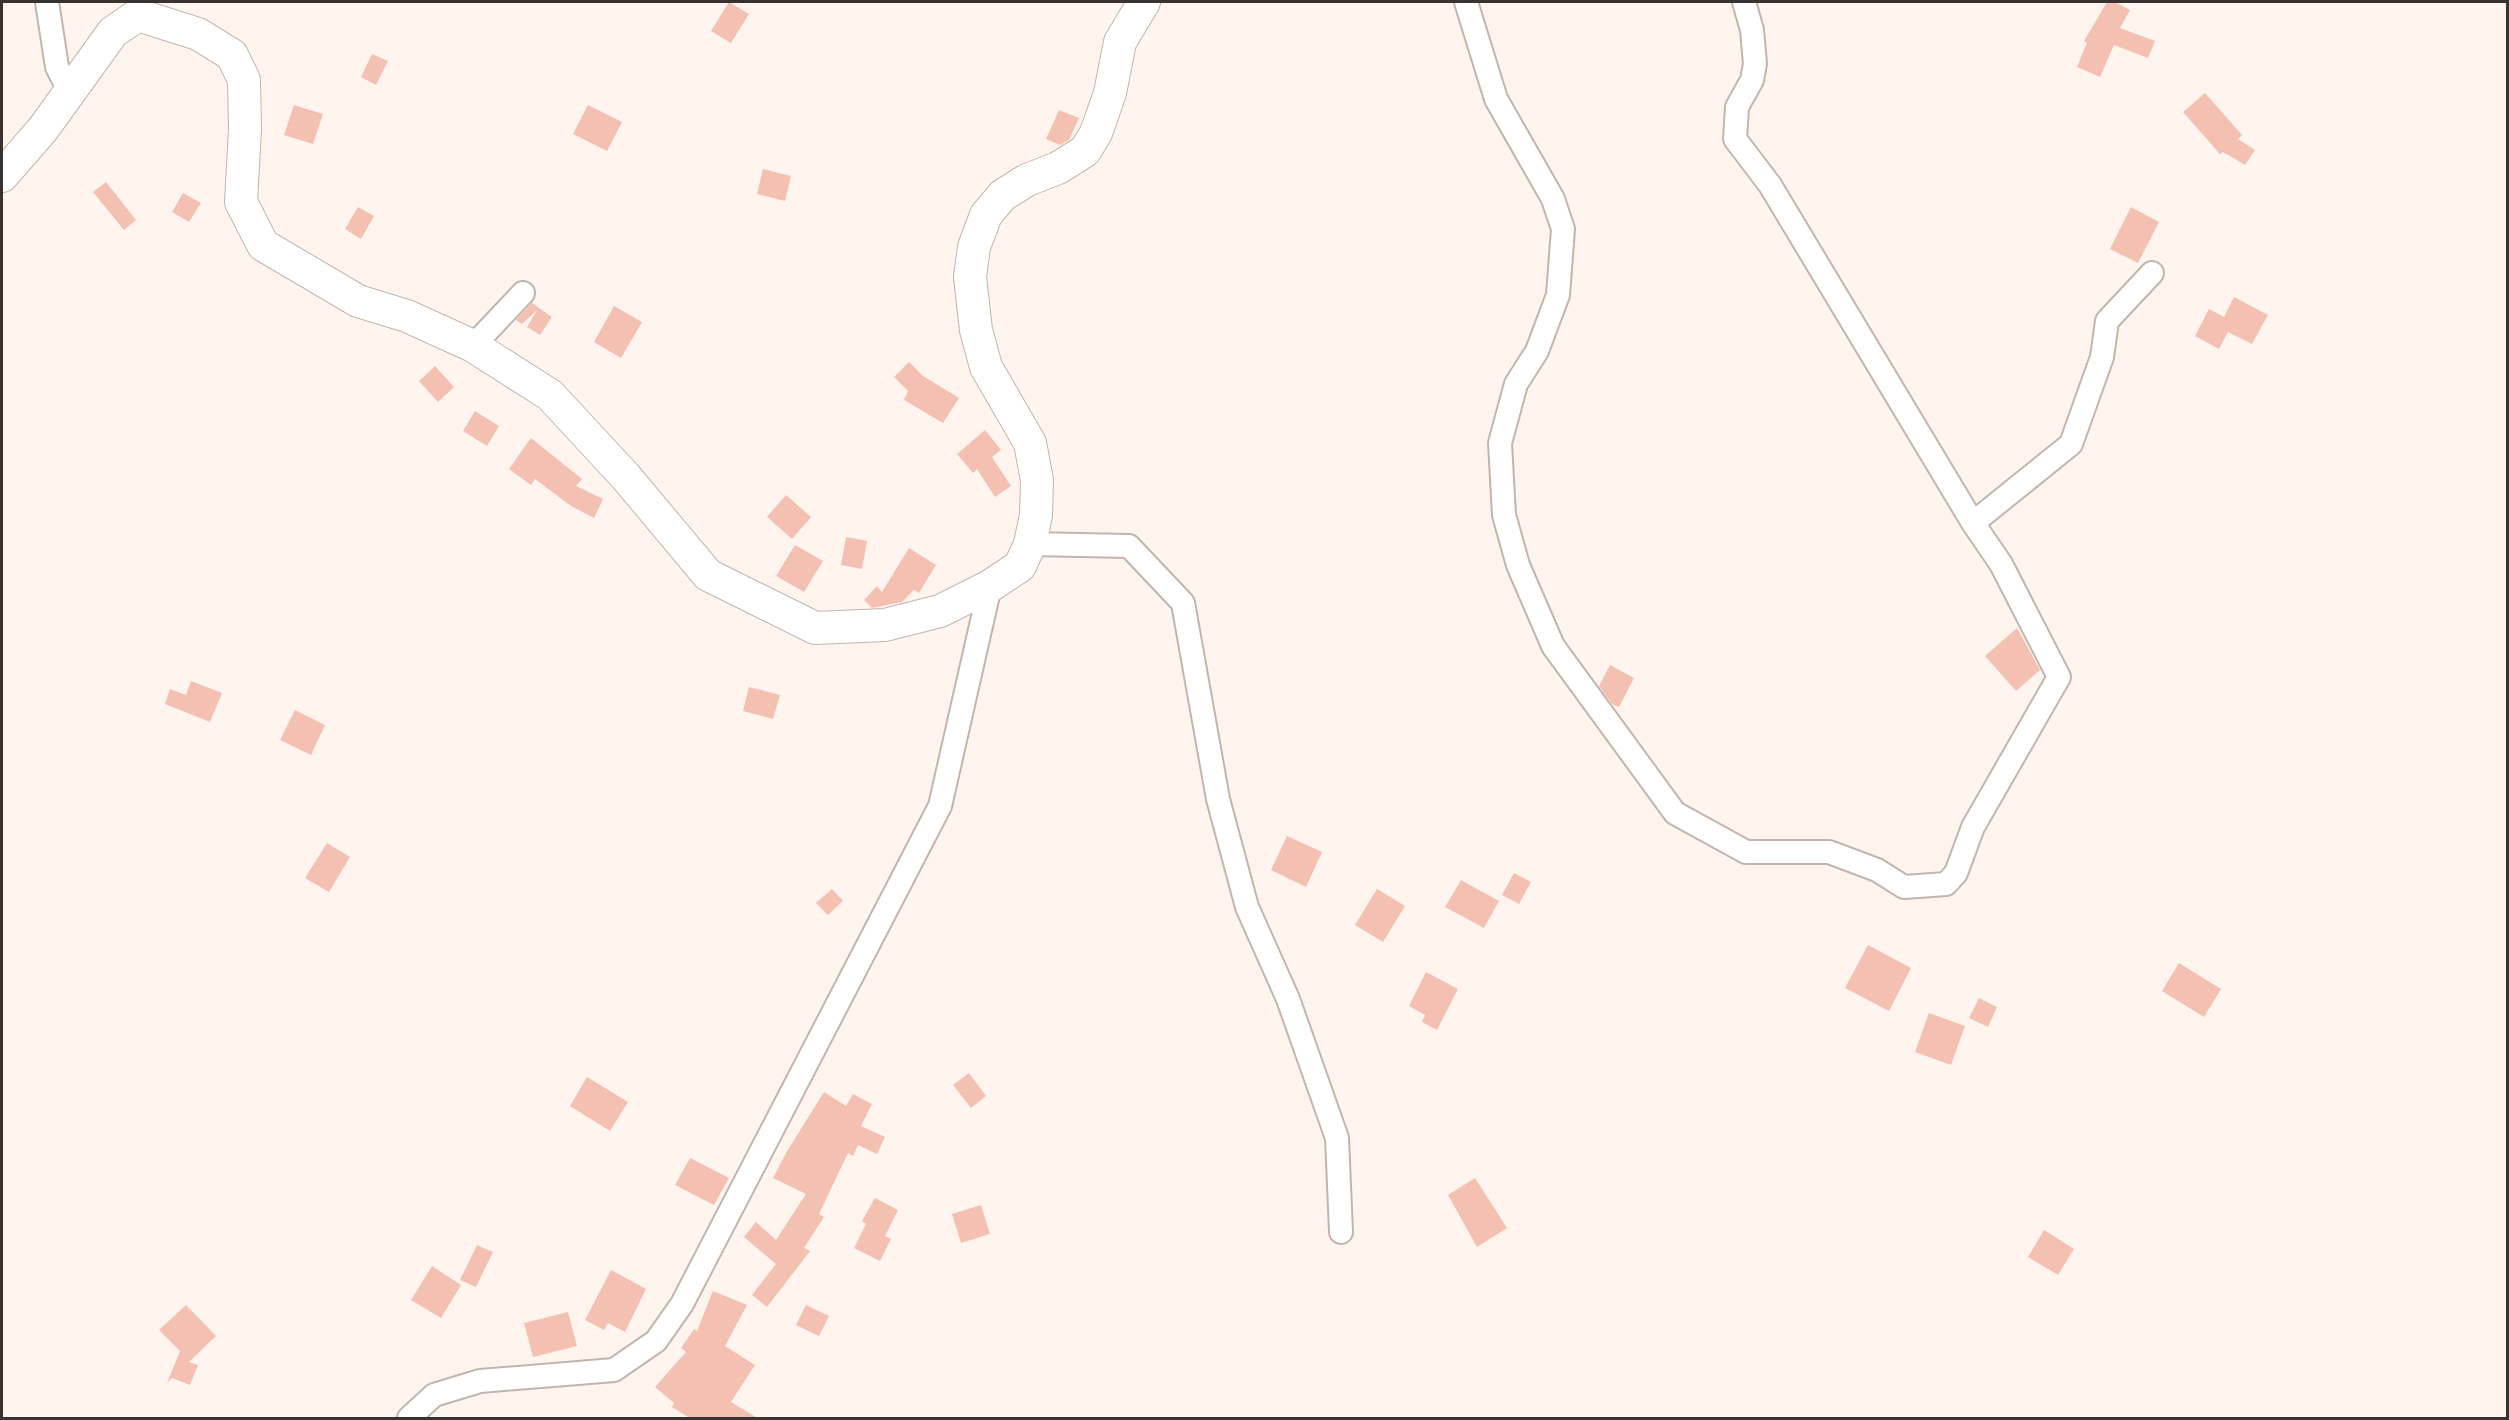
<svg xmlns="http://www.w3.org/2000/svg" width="2509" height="1420" font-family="Barlow,sans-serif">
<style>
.building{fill:#f4c0b2}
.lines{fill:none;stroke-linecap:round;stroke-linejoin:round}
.street-casing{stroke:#c1b6ae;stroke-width:26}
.secondary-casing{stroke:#c1b6ae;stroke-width:34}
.street{stroke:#fff;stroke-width:22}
.secondary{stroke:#fff;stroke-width:32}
</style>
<rect width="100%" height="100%" fill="#fff5ee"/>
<path class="building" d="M729 2 749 14 731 43 711 31Z
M2107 2H2115L2130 10 2120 28 2155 41 2148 58 2114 45 2100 77 2077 67 2087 43 2084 41Z
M372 54 388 61 376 85 361 77Z
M2205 93 2242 135 2238 139 2255 150 2245 165 2223 152 2220 154 2183 112Z
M294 105 323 114 313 144 284 135Z
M588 105 622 122 607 151 573 134Z
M1059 110 1079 118 1069 140 1060 145 1046 139Z
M763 169 791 176 785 201 757 194Z
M106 182 136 220 124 230 93 192Z
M183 193 201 203 189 222 172 212Z
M358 207 374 216 361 239 345 229Z
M2131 207 2159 222 2138 263 2110 249Z
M2234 297 2268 315 2252 344 2228 332 2219 349 2195 336 2209 309 2224 317Z
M532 303 552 317 540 335 527 327 537 310 522 324 516 320Z
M614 306 642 322 621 358 594 342Z
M909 362 923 376 959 398 943 423 904 400 908 391 894 377Z
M435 366 454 387 438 402 419 381Z
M475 411 499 426 487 446 463 431Z
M985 430 1001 450 992 457 1011 486 995 497 977 469 973 473 957 454Z
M531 438 582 479 576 486 603 499 594 518 571 506 535 479 531 485 509 469Z
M786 495 811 517 792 539 767 517Z
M846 537 867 541 862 569 841 565Z
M795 545 823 561 804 592 776 576Z
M909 548 936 565 919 593 914 590 902 602 872 608 864 600 877 586 882 592Z
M2017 628 2040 670 2016 691 1985 656Z
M1610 665 1634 678 1619 707 1612 704 1599 686Z
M191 681 222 693 210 722 165 704 170 689 186 695Z
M749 687 780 695 773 719 743 711Z
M295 710 325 725 311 755 280 740Z
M1287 836 1322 852 1306 887 1271 870Z
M327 843 350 857 329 892 305 878Z
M1514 873 1531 882 1519 904 1502 895Z
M1461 880 1499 901 1484 928 1445 907Z
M832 889 843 901 828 915 816 903Z
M1377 889 1405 906 1383 942 1355 925Z
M1868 945 1911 968 1889 1011 1845 988Z
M2179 963 2221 989 2204 1017 2162 991Z
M1426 972 1458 989 1437 1030 1422 1022 1425 1015 1409 1006Z
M1979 998 1997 1007 1988 1027 1969 1018Z
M1929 1013 1965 1026 1951 1065 1915 1052Z
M969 1073 986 1096 971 1108 953 1085Z
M587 1077 628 1102 610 1131 570 1106Z
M824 1092 846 1106 853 1094 872 1104 861 1126 885 1137 877 1154 858 1145 853 1156 848 1153 819 1214 824 1217 804 1248 810 1251 767 1307 752 1295 776 1264 744 1237 756 1222 776 1240 806 1194 773 1178 786 1153Z
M690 1158 729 1178 714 1205 675 1185Z
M1475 1178 1507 1228 1477 1247 1448 1195Z
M875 1198 898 1210 885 1236 891 1239 880 1261 854 1248 866 1224 862 1221Z
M981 1205 990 1234 961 1243 952 1214Z
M2044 1230 2074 1249 2058 1275 2028 1257Z
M477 1245 493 1252 476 1287 460 1280Z
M432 1266 461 1285 441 1318 411 1300Z
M611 1270 646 1289 625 1332 608 1323 604 1330 585 1320Z
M713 1291 747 1305 725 1346 755 1365 731 1402 759 1419H691L672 1407 674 1403 655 1387 686 1352 681 1348 694 1329 697 1331Z
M186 1305 216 1336 189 1362 198 1365 190 1385 172 1378 167 1383 180 1351 159 1330Z
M806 1305 829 1316 819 1336 796 1325Z
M568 1312 577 1346 533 1357 524 1323Z"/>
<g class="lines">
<defs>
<path id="street" d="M47 2 57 67 69 91
M1466 2 1496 99 1553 199 1563 229 1558 295 1537 351 1516 384 1500 443 1504 515 1518 565 1553 646 1675 813 1746 852H1829L1877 870 1904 887 1946 884 1956 873 1973 827 2059 677 2001 564 1973 523
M1744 2 1752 30 1755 64 1752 80 1737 107 1735 139 1770 185 1973 523 2071 444 2102 357 2107 321 2152 273
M473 346 523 293
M1030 544 1129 546 1183 603 1218 799 1247 907 1288 999 1337 1138 1341 1232
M409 1418 434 1395 480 1381 614 1370 656 1341 682 1304 940 806 990 586"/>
<path id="secondary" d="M2 176 43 129 113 32 138 15 198 34 232 55 244 80 245 129 241 202 263 245 358 301 407 316 473 346 550 395 626 477 708 575 815 628 885 625 940 611 990 586 1020 566 1030 544 1036 515 1037 480 1030 443 986 367 976 330 970 277 974 247 986 215 1003 195 1027 180 1058 168 1085 151 1096 133 1110 93 1120 42 1144 2"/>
</defs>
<use href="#street" class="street-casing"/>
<use href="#secondary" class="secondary-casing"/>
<use href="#street" class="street"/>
<use href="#secondary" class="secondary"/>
</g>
<rect width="2509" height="1420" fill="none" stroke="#383330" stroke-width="6"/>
</svg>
